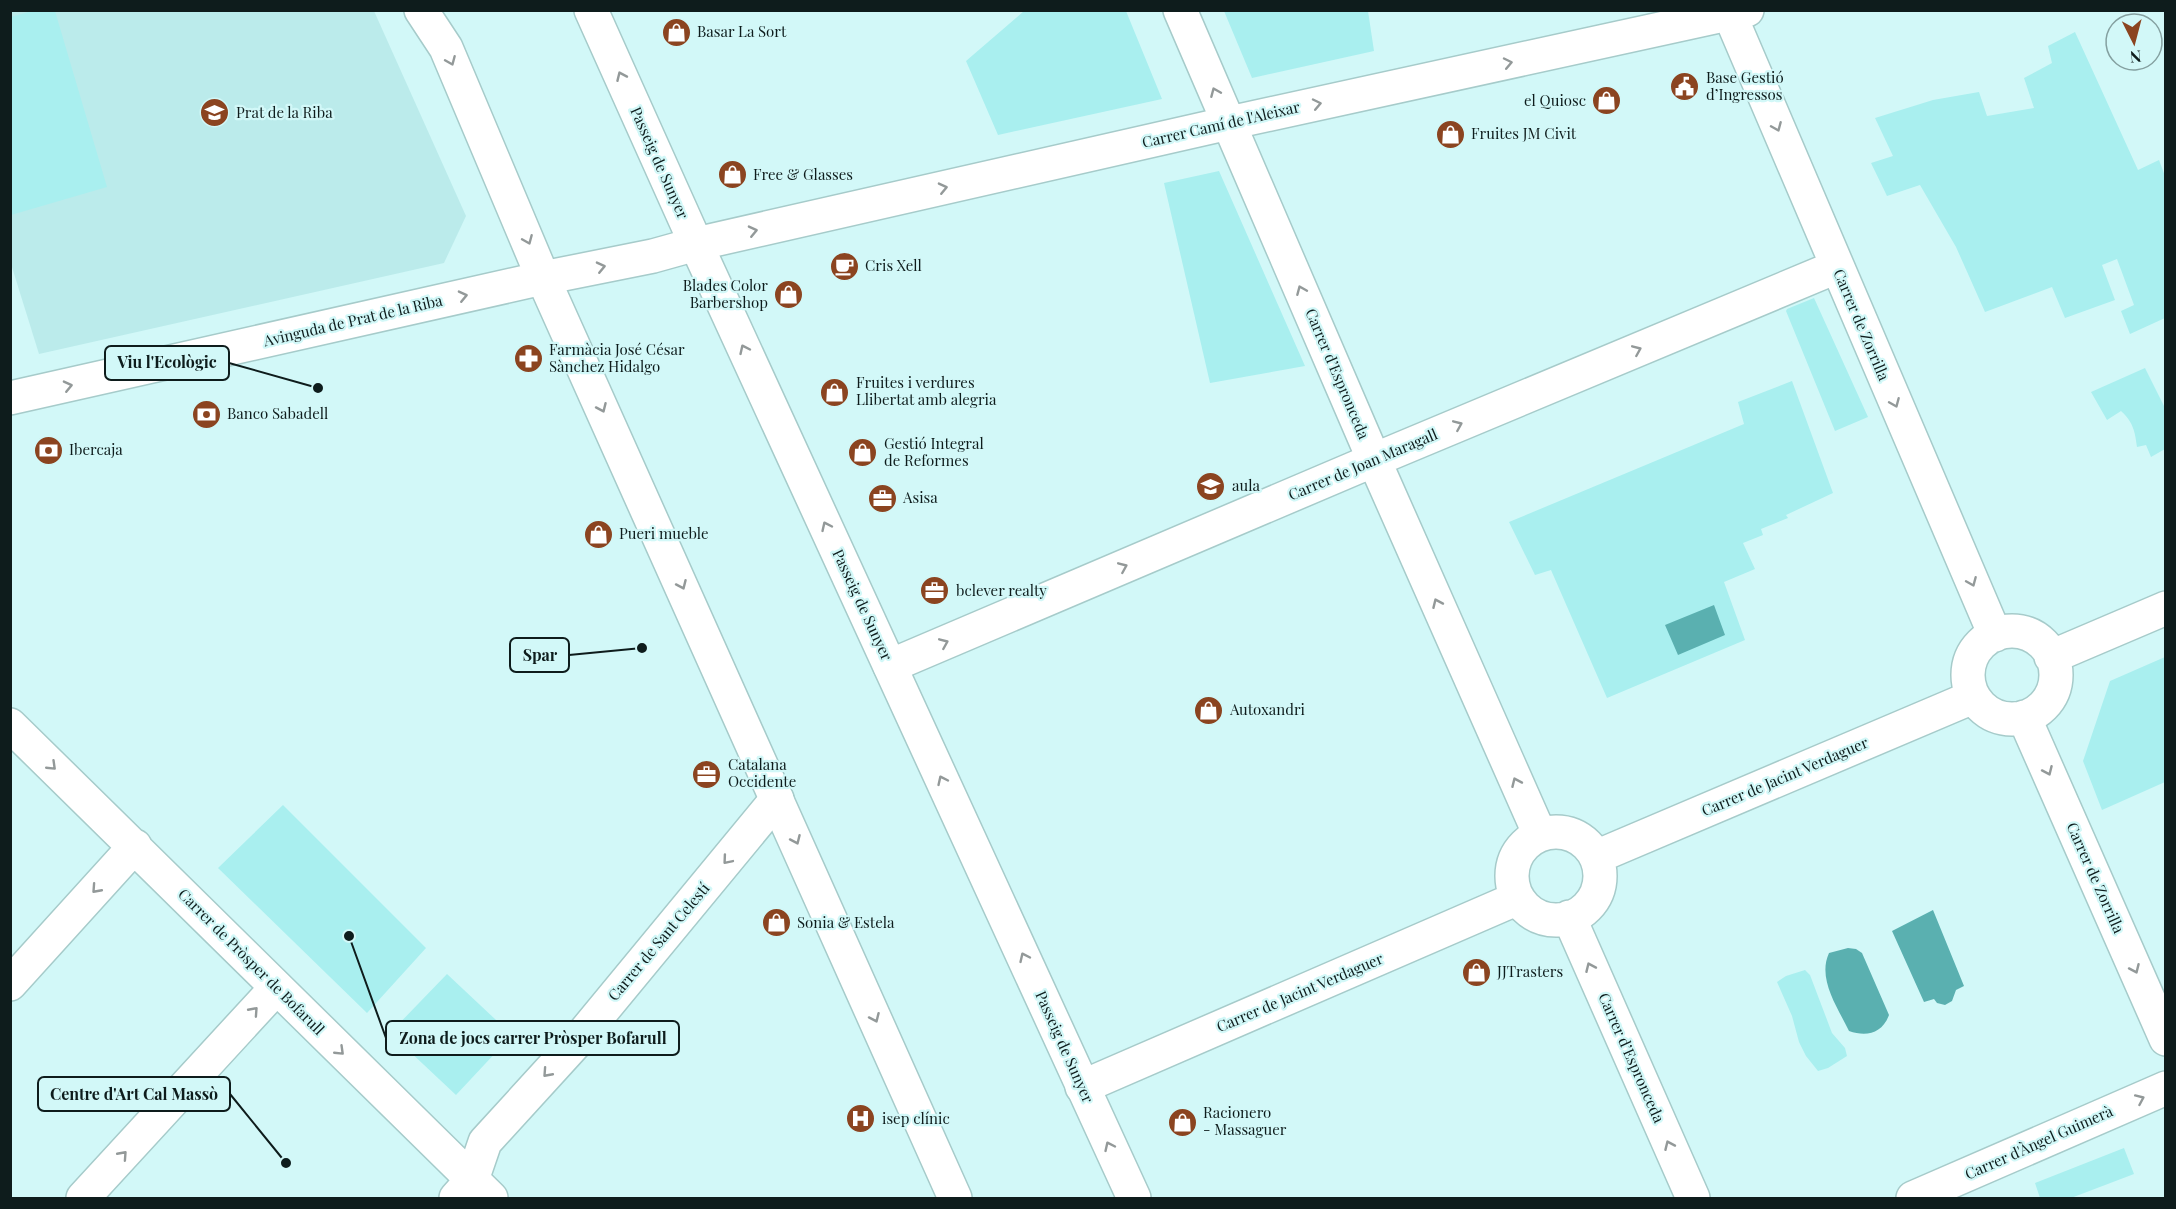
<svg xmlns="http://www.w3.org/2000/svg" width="2176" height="1209" font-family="'Playfair Display',serif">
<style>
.built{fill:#bbebeb}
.green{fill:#a9efef}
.water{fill:#5ab0b0}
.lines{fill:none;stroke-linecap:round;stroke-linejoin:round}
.minor-casing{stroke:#a6cbca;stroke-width:36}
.tertiary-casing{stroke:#a6cbca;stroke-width:36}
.minor{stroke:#fff;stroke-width:33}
.tertiary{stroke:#fff;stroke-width:33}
.oneway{stroke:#939999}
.labels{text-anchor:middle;stroke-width:4.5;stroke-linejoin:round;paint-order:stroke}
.poi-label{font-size:15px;fill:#0e1c1c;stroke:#d2f8f8;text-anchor:start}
.street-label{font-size:15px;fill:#0e1c1c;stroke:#d2f8f8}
.leader{fill:none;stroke:#0e1c1c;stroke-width:2}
.callout-dot{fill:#0e1c1c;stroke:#d2f8f8;stroke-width:2}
.callout{fill:#d2f8f8;stroke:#0e1c1c;stroke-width:2}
.callout-label{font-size:16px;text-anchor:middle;font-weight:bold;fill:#0e1c1c}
</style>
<rect width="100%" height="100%" fill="#d2f8f8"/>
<path class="built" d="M10 11H374L466 216 444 263 39 354 11 264Z"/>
<path class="green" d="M32 11H55L107 187 11 215V17Z
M1024 11H1126L1162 99 998 135 966 61Z
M1224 11H1368L1374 51 1252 78Z
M2075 32 2138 170 2159 160 2165 176V318L2130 334 2121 311 2134 305 2117 259 2102 265 2115 300 2065 318 2052 287 1985 312 1956 247 1920 185 1887 196 1871 163 1893 156 1875 118 1933 100 1979 92 1987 116 2034 108 2024 78 2052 63 2048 46Z
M1219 171 1305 366 1210 383 1164 183Z
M1814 298 1868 417 1835 431 1786 311 1787 309Z
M2145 368 2165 408V449L2151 457 2146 445 2137 447C2135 431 2133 422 2121 411L2107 420 2091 392Z
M1792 381 1833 493 1786 515 1788 518 1761 529 1763 535 1743 543 1755 569 1724 582 1745 640 1607 698 1551 570 1535 575 1509 522 1744 424 1738 402Z
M2165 657V782L2102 810 2083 761 2110 681Z
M283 805 426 948 367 1013 218 868Z
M1805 970 1810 975 1832 1033 1845 1048 1847 1056 1828 1068 1818 1071 1806 1056 1799 1042 1792 1016 1777 982 1786 976Z
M447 974 512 1035 456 1095 390 1033Z
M2124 1148 2134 1174 2071 1198H2040L2035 1183Z"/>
<path class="water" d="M1714 605 1725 635 1678 655 1665 625Z
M1933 910 1964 986 1956 990 1952 1001 1945 1005 1937 1003 1934 999 1924 1002 1892 931Z
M1848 948 1856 949 1862 953 1889 1015C1882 1034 1866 1037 1849 1031 1838 1008 1817 979 1829 953Z"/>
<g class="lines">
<defs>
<path id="minor" d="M1180 10 1374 460 1540 835
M1730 15 1995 635
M10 398 543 278 653 256 696 244 1229 123 1747 10
M1968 675a44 44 0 1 1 88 0a44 44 0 1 1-88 0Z
M2051 657 2166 608
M890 666 1374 460 1836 267
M2024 717 2166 1039
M10 725 491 1198
M1512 876a44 44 0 1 1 88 0a44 44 0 1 1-88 0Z
M1596 857 1973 697
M1569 917 1693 1198
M10 984 135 846
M1082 1087 1518 898
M83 1198 276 988
M456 1198 472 1180 485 1142 579 1039 777 799
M1913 1198 2166 1088"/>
<path id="tertiary" d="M421 10 446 48 543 278 955 1198
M591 10 696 244 1134 1198"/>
</defs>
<use href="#minor" class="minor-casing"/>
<use href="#tertiary" class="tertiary-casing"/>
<use href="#minor" class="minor"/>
<use href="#tertiary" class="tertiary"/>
</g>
<defs><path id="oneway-chevron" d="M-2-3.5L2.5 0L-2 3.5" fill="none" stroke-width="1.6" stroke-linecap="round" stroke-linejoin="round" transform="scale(1.5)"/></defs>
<g class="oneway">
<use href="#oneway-chevron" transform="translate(451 61) rotate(67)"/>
<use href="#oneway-chevron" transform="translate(1508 63) rotate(-12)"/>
<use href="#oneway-chevron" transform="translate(621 76) rotate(-114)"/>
<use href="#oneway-chevron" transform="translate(1215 92) rotate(-113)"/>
<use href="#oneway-chevron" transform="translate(1317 104) rotate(-12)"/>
<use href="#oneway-chevron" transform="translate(1777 127) rotate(67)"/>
<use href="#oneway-chevron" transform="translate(943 188) rotate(-13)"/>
<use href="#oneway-chevron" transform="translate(753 231) rotate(-13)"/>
<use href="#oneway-chevron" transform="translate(528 240) rotate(67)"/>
<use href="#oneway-chevron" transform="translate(601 267) rotate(-13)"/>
<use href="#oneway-chevron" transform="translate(1301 290) rotate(-113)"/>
<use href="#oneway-chevron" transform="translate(463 296) rotate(-13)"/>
<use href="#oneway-chevron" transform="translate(744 349) rotate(-115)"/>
<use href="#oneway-chevron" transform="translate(1637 350) rotate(-23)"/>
<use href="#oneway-chevron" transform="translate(68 386) rotate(-13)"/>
<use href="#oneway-chevron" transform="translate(1895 403) rotate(67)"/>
<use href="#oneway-chevron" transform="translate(602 408) rotate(66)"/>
<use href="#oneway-chevron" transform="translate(1458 425) rotate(-23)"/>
<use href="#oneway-chevron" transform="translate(826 526) rotate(-115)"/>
<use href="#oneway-chevron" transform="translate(1123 567) rotate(-23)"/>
<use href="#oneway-chevron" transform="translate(1972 582) rotate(67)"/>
<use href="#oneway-chevron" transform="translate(682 585) rotate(66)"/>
<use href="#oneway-chevron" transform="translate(1437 603) rotate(-114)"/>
<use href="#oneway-chevron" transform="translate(944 643) rotate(-23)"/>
<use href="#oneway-chevron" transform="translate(52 766) rotate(44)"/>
<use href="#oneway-chevron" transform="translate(2048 771) rotate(66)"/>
<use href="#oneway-chevron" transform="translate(942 780) rotate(-115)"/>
<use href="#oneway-chevron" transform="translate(1516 782) rotate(-114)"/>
<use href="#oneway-chevron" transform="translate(796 840) rotate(66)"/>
<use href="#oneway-chevron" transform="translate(727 860) rotate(130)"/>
<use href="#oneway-chevron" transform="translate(96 889) rotate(132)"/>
<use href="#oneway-chevron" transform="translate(1024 957) rotate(-115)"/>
<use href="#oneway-chevron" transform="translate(1590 967) rotate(-114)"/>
<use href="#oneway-chevron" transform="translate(2135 969) rotate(66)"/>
<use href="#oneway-chevron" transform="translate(254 1011) rotate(-48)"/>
<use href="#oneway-chevron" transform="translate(875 1018) rotate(66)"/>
<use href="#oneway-chevron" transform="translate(340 1051) rotate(44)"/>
<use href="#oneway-chevron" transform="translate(547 1073) rotate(132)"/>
<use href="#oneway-chevron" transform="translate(2140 1099) rotate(-24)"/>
<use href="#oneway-chevron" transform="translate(1669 1145) rotate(-114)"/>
<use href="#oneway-chevron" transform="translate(1109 1146) rotate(-115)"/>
<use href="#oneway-chevron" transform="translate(123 1155) rotate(-48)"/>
</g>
<defs>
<symbol id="shop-disc" viewBox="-11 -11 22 22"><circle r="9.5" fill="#8b4420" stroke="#d2f8f8"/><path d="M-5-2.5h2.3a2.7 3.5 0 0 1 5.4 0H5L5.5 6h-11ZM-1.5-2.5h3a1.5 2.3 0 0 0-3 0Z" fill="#fff"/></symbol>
<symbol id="civic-disc" viewBox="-11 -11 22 22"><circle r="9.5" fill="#8b4420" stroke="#d2f8f8"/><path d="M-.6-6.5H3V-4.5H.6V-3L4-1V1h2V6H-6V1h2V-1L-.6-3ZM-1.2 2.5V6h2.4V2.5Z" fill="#fff"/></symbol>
<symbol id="school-disc" viewBox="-11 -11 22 22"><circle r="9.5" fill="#8b4420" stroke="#d2f8f8"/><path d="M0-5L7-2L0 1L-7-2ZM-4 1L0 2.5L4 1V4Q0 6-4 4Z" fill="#fff"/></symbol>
<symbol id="cafe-disc" viewBox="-11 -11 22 22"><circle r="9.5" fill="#8b4420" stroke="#d2f8f8"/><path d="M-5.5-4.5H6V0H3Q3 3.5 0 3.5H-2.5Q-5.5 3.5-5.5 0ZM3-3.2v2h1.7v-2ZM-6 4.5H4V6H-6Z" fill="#fff"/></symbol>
<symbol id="pharmacy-disc" viewBox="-11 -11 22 22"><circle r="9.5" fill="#8b4420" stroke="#d2f8f8"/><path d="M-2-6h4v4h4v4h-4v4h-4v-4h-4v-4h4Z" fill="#fff"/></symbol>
<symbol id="bank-disc" viewBox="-11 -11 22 22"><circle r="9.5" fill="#8b4420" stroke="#d2f8f8"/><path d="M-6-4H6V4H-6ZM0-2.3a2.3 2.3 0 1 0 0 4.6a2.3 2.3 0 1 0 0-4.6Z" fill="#fff"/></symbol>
<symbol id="university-disc" viewBox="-11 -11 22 22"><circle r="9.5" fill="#8b4420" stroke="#d2f8f8"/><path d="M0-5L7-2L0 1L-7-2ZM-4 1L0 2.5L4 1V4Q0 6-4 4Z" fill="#fff"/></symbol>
<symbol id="office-disc" viewBox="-11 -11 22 22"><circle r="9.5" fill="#8b4420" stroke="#d2f8f8"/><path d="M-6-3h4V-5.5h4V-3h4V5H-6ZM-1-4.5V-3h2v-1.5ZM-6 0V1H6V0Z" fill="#fff"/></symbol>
<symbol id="hospital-disc" viewBox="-11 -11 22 22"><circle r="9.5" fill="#8b4420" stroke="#d2f8f8"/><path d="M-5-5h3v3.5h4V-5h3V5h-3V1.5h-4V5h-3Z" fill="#fff"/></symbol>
</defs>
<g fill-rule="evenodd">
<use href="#shop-disc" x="660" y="16" width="33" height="33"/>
<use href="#civic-disc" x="1668" y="70" width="33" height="33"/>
<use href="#shop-disc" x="1590" y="84" width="33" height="33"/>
<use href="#school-disc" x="198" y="96" width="33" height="33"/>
<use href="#shop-disc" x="1434" y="118" width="33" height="33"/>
<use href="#shop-disc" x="716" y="158" width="33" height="33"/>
<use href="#cafe-disc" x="828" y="250" width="33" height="33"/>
<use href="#shop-disc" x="772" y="278" width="33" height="33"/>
<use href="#pharmacy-disc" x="512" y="342" width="33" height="33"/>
<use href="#shop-disc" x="818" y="376" width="33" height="33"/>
<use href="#bank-disc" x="190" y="398" width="33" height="33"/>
<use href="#bank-disc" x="32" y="434" width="33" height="33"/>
<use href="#shop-disc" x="846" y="436" width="33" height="33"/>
<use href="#university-disc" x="1194" y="470" width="33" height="33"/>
<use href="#office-disc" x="866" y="482" width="33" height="33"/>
<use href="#shop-disc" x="582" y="518" width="33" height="33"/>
<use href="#office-disc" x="918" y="574" width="33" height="33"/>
<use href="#shop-disc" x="1192" y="694" width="33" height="33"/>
<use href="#office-disc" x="690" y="758" width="33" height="33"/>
<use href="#shop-disc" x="760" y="906" width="33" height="33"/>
<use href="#shop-disc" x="1460" y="956" width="33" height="33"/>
<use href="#hospital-disc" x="844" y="1102" width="33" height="33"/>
<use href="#shop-disc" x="1166" y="1106" width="33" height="33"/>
</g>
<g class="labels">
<g class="poi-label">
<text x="697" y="37">Basar La Sort</text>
<text x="1706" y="83">Base Gestió<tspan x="1706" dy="17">d’Ingressos</tspan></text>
<text x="1586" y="106" text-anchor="end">el Quiosc</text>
<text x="236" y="118">Prat de la Riba</text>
<text x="1471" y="139">Fruites JM Civit</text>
<text x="753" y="180">Free &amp; Glasses</text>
<text x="865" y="271">Cris Xell</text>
<text x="768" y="291" text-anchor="end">Blades Color<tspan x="768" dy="17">Barbershop</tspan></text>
<text x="549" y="355">Farmàcia José César<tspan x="549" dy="17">Sànchez Hidalgo</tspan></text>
<text x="856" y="388">Fruites i verdures<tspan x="856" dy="17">Llibertat amb alegria</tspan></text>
<text x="227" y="419">Banco Sabadell</text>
<text x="884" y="449">Gestió Integral<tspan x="884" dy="17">de Reformes</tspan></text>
<text x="69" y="455">Ibercaja</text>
<text x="1232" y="491">aula</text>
<text x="903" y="503">Asisa</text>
<text x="619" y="539">Pueri mueble</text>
<text x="956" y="596">bclever realty</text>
<text x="1230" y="715">Autoxandri</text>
<text x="728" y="770">Catalana<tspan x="728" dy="17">Occidente</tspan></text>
<text x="797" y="928">Sonia &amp; Estela</text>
<text x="1497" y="977">JJTrasters</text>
<text x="1203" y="1118">Racionero<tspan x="1203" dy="17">- Massaguer</tspan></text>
<text x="882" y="1124">isep clínic</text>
</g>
<g class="street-label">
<text transform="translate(1221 125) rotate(-13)" y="5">Carrer Camí de l'Aleixar</text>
<text transform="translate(659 163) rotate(66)" y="5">Passeig de Sunyer</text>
<text transform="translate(353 321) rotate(-13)" y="5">Avinguda de Prat de la Riba</text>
<text transform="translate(1861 325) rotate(67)" y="5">Carrer de Zorrilla</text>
<text transform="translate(1337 374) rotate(67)" y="5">Carrer d’Espronceda</text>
<text transform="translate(1363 465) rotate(-23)" y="5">Carrer de Joan Maragall</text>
<text transform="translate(862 605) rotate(65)" y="5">Passeig de Sunyer</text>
<text transform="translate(1785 777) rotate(-23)" y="5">Carrer de Jacint Verdaguer</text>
<text transform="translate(2095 878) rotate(66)" y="5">Carrer de Zorrilla</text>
<text transform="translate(659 942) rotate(-50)" y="5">Carrer de Sant Celestí</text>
<text transform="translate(251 962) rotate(45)" y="5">Carrer de Pròsper de Bofarull</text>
<text transform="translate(1300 993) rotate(-23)" y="5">Carrer de Jacint Verdaguer</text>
<text transform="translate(1064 1047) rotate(66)" y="5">Passeig de Sunyer</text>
<text transform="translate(1631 1058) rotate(66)" y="5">Carrer d’Espronceda</text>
<text transform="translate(2039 1143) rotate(-24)" y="5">Carrer d'Àngel Guimerà</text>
</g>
</g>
<path class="leader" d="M318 388L229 363M642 648L569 655M349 936L386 1038M286 1163L230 1094"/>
<g class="callout-dot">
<circle cx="318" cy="388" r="6"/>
<circle cx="642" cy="648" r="6"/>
<circle cx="349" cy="936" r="6"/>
<circle cx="286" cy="1163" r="6"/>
</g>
<g class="callout">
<rect x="105" y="346" width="124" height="34" rx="6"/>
<rect x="510" y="638" width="59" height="34" rx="6"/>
<rect x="386" y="1021" width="293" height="34" rx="6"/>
<rect x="38" y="1077" width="192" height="34" rx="6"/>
</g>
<g class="callout-label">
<text x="167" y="368">Viu l'Ecològic</text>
<text x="540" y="661">Spar</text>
<text x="533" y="1044">Zona de jocs carrer Pròsper Bofarull</text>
<text x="134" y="1100">Centre d'Art Cal Massò</text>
</g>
<rect width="2176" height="1209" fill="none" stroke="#0e1c1c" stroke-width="24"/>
<g transform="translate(2134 42) rotate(174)"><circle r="28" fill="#d2f8f8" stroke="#84a0a0" stroke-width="1.5"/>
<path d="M0-4.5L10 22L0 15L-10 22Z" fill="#8b4420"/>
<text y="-9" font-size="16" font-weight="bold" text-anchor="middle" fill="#0e1c1c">N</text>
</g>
</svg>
